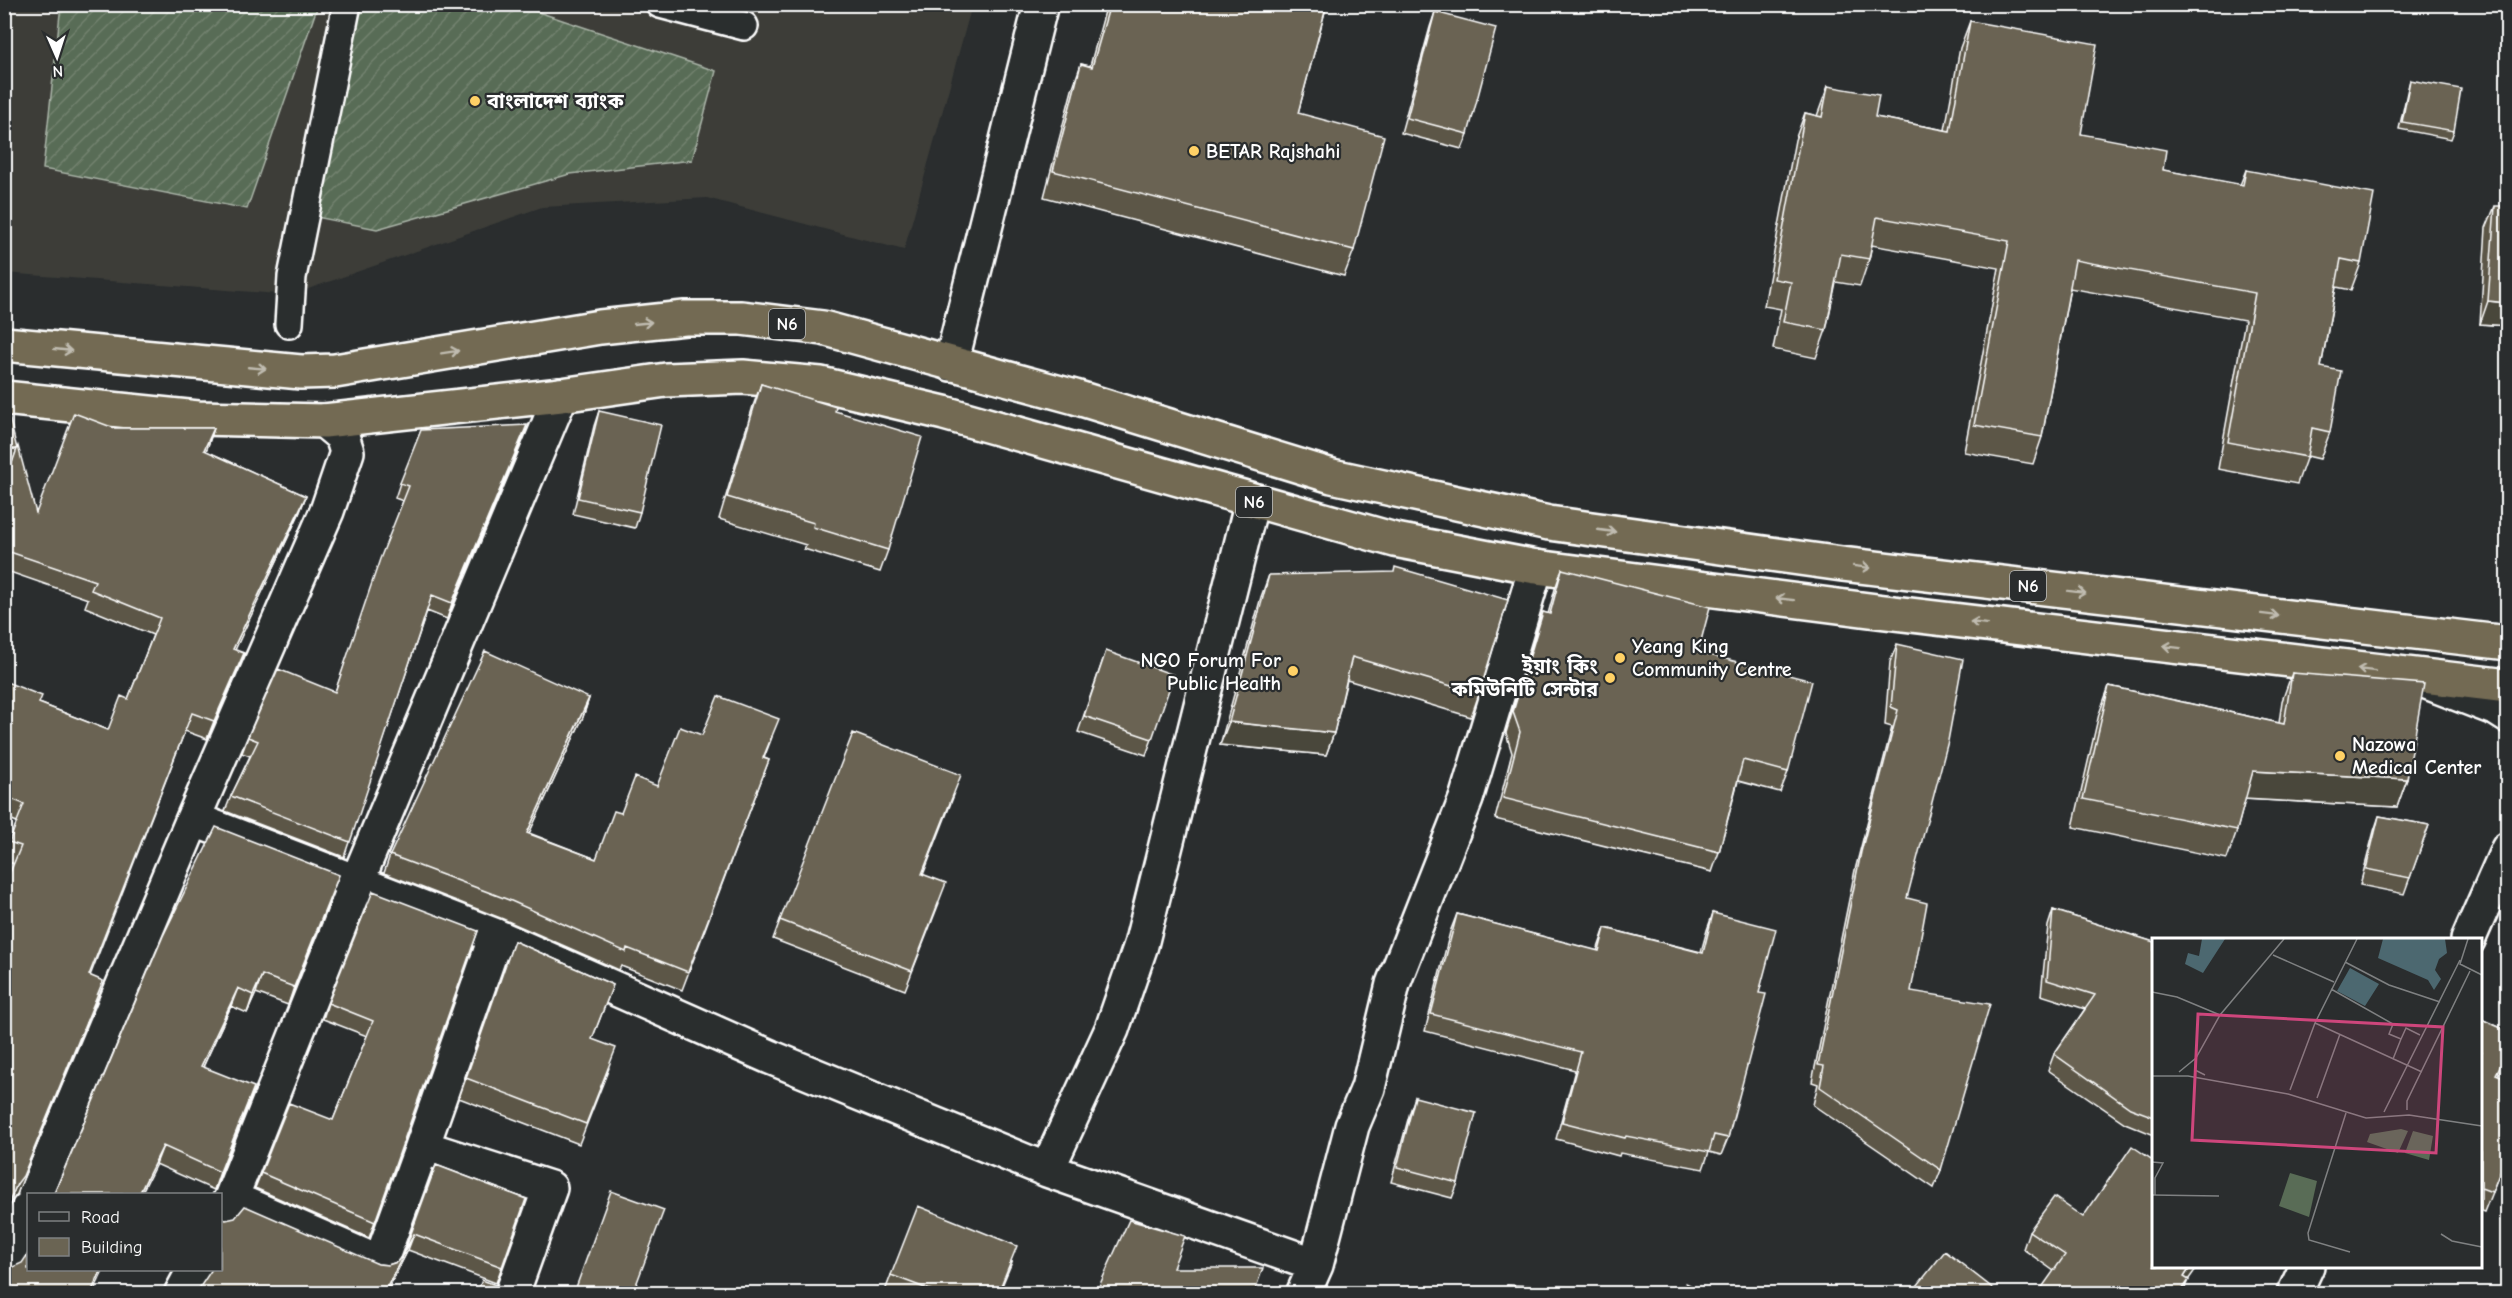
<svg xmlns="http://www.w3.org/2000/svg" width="2512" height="1298" font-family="'Comic Neue','Noto Sans Bengali',sans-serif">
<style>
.built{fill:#3d3e39}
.garden{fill:url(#garden-furrows);stroke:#acb6aa;stroke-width:1.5}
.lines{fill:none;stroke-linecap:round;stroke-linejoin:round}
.service-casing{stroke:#fff;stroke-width:32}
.minor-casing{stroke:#fff;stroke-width:38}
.secondary-casing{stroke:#fff;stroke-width:38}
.trunk-casing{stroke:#fff;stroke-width:38}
.service{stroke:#2a2d2e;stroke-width:27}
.minor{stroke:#2a2d2e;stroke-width:33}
.secondary{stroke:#2a2d2e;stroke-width:33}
.trunk{stroke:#736b52;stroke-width:33}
.wall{fill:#5b5647;stroke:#fff;stroke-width:1.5}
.shaded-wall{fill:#4a463a;stroke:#fff;stroke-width:1.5}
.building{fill:#6a6453;stroke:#fff;stroke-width:1.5}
.oneway{stroke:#c0bcb1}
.poi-dot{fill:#ffd166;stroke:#2a2d2e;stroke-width:2}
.labels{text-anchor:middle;stroke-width:4.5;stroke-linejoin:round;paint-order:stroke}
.shield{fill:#2a2d2e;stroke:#bfc0c0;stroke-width:1.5}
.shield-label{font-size:18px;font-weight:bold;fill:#fff}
.poi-label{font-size:20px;font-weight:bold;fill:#fff;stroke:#2a2d2e;text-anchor:start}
.inset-road{fill:none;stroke:#7f8182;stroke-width:1.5}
.view{fill:#ce467c;fill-opacity:0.15;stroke:#ce467c;stroke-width:3}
.inset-edge{fill:none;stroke:#fff;stroke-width:3}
</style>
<defs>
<pattern id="garden-furrows" width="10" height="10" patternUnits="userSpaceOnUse" patternTransform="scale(1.5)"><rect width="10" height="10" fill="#596c56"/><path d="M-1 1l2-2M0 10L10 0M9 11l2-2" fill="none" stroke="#72826f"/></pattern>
</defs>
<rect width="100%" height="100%" fill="#2a2d2e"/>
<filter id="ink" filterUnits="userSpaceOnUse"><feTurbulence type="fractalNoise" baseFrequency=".0167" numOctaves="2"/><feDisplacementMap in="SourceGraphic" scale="12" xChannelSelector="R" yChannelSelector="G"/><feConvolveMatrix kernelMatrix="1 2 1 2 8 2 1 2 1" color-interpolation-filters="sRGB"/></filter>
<g filter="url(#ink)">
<path class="built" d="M4 5H972L904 250 707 198 542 207 291 295 5 273Z"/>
<path class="garden" d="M61 5H318L247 209 43 169Z
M362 5H517L716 71 692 160 570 174 377 229 296 213Z"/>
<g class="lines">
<defs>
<path id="service" d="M660 4 744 26
M289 324 292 277 347 4"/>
<path id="minor" d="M951 364 1041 4
M193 819 496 936 770 1057 1047 1170 1316 1265
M422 1147 496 936
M1047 1170 1112 1029 1141 945 1252 501
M35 1194 193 819 327 511 347 452 342 436 324 421
M231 1198 380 1263 422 1147 550 1188 512 1294
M220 1218 231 1198 356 884 561 395
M4 1266 28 1209
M181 1294 194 1270
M1303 1294 1316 1265 1352 1126 1368 1088 1393 984 1466 799 1536 567"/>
<path id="secondary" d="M2427 682 2497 709 2508 716
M2468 940 2508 849
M2294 1294 2307 1266"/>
<path id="trunk" d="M4 344 301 372 335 371 600 327 685 318H741L823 328 1075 397 1332 476 1549 523 1842 564 2508 643
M4 398 198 418 324 421 561 395 666 380 743 377 821 384 944 413 1395 540 1536 567 1877 611 2508 686"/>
</defs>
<use href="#service" class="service-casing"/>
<use href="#minor" class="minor-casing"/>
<use href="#secondary" class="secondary-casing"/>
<use href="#trunk" class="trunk-casing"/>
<use href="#service" class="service"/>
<use href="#minor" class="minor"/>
<use href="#secondary" class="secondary"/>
<use href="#trunk" class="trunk"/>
</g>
<path class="wall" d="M1107 4H1327L1298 113 1354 250 1344 276 1044 197 1072 90 1081 64 1090 66Z
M2261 4H2291L2289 10Z
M1435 12 1468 134 1462 149 1401 133 1430 27Z
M1970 21 2081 134 2163 170 2240 185 2246 170 2361 263 2351 290 2336 287 2321 367 2330 432 2320 459 2307 456 2297 484 2218 469 2245 320 2070 288 2042 437 2033 464 1964 452 1999 268 1872 245 1869 259 1860 286 1836 282 1826 330 1816 358 1773 349 1781 309 1764 306 1795 140 1805 113 1817 116 1828 86 1875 117 1945 130 1960 48Z
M2410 80 2454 131 2451 139 2399 129 2408 88Z
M2495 206 2508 326 2480 324 2486 228Z
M761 384 835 411 888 550 880 572 804 549 806 545 719 519 753 406Z
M599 411 640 512 635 528 573 514 594 426Z
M114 428H214L206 451 306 496 299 514 235 649 237 671 207 739 185 731 90 976 97 999 17 1194 11 1202 14 864 4 860V855L17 822 4 817V681L39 703 108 730 128 699 153 635 85 607 88 599 4 570V485L36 513Z
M522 440 447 619 427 611 344 857 225 811 231 796 250 756 242 753 248 737 335 692 403 501 395 498 400 483Z
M1562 569 1698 652 1788 772 1780 792 1738 781 1719 852 1712 872 1495 819 1512 753 1506 733 1536 633 1543 612 1548 614 1555 589Z
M1269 575 1479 694 1471 717 1347 680 1334 733 1326 755 1220 745 1261 597Z
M1897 644 1911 991 1941 1170 1934 1188 1813 1105 1818 1084 1812 1082 1855 870 1892 727 1885 725 1890 662Z
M1106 651 1152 739 1146 755 1078 732Z
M2292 673 2407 779 2397 807 2245 799 2237 830 2227 859 2073 827 2099 714 2109 686 2279 723 2282 701Z
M589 698 583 717 529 833 596 859 621 813 657 786 702 735 772 737 764 758 769 760 682 990 621 966 619 970 503 919 384 873 390 855Z
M954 795 923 875 939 903 905 990 773 939 780 920Z
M2379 816 2429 825 2404 894 2360 885 2374 831Z
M332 893 288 1005 256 993 247 1013 231 1006 203 1067 248 1105 214 1190 156 1164 163 936Z
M2053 910 2154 942V1135L2125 1123 2048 1070 2054 1054 2085 1009 2041 995 2048 926Z
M1713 913 1759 993 1728 1138 1721 1155 1709 1152 1703 1169 1620 1153 1619 1156 1556 1139 1575 1070 1425 1031 1450 932 1457 914 1597 951 1605 928 1701 952 1707 930Z
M478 931 369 1238 255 1188 261 1173 333 1120 367 1036 323 1019 328 1003Z
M514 941 613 985 592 1039 609 1068 579 1144 459 1098Z
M2508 954V972L2502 969Z
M2481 1019 2508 1031V1054L2498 1075 2508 1152 2484 1212 2481 1211Z
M1415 1097 1458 1183 1452 1198 1391 1182 1410 1112Z
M436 1165 526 1199 496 1283 408 1250 386 1293H197L220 1269 226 1220 378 1264 388 1265 397 1262 404 1253Z
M2083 1217 2188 1280 2054 1271 2023 1249 2029 1231Z
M1012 1262 999 1293H892L885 1291 891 1275Z
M1507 1285 1575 1293H1504Z"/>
<path class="shaded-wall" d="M2488 301 2508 303V326L2480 324Z
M527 425 522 440 447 619 452 603Z
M214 428 208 446 198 468 204 450Z
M4 449H17L12 464H4Z
M306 496 299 514 227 667 233 649Z
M244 653 237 671 207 739 214 721Z
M589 698 583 717 521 851 527 833Z
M1229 722 1334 733 1326 755 1220 745Z
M2253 771 2407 779 2397 807 2243 799Z
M339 875 332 893 288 1005 294 987Z
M262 975 256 993 247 1013 253 995Z
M103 981 17 1194 11 1202 4 1217V1214Z
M238 988 231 1006 195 1084 201 1066Z
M2508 1050V1054L2488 1095 2496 1074Z
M254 1087 248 1105 214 1190 220 1172Z
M163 1146 156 1164 141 1194H139Z
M414 1234 408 1250 386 1293H384Z
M2191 1266H2198L2179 1293 2184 1277Z
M102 1269H104L93 1293 92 1290Z
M2189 1280 2184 1293H2180Z"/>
<path class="building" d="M1110 4H1327L1298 113 1384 136 1354 250 1053 171 1081 64 1092 67Z
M1435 12 1496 28 1468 134 1407 118Z
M1970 21 2097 44 2081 134 2166 150 2163 170 2243 185 2246 170 2374 194 2361 263 2341 259 2321 367 2341 371 2330 432 2312 428 2307 457 2228 442 2255 293 2075 260 2042 437 1974 425 2009 241 1877 217 1869 259 1841 254 1826 330 1783 322 1791 282 1774 279 1805 113 1822 117 1828 86 1879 95 1875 117 1950 131Z
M2410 80 2461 89 2454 131 2402 122Z
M2495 206H2508V303L2488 301Z
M761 384 836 407 835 411 922 437 888 550 813 527 814 523 727 497Z
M4 411 8 412 17 449H4Z
M599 411 661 425 640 512 578 498Z
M74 413 114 428H214L204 450 306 496 233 649 244 653 214 721 192 713 89 975 103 981 23 1176 17 1184 4 1214V887L21 846 9 842 24 804 4 796V681L42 696 39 703 108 730 121 696 128 699 160 618 91 590 95 581 4 550V486L18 446 36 513Z
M527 425 452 603 432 595 350 842 231 796 258 741 248 737 278 669 335 692 380 559 409 486 400 483 421 430Z
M1395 567 1508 600 1479 694 1352 657 1334 733 1229 722 1269 575 1394 572Z
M1562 569 1710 607 1698 652 1812 681 1788 772 1743 760 1719 852 1503 798 1520 732 1513 712 1543 612 1550 614Z
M1897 644 1963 659 1948 741 1907 898 1927 903 1911 991 1990 1004 1941 1170 1820 1087 1824 1066 1818 1065 1861 852 1898 710 1891 707Z
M485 651 589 698 527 833 596 859 614 811 621 813 635 777 657 786 680 727 702 735 718 696 779 719 763 758 769 760 688 972 627 948 626 952 509 900 390 855Z
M1106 651 1174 675 1152 739 1084 716Z
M2292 673 2424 684 2407 779 2253 771 2237 830 2083 799 2109 686 2284 724Z
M853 733 961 775 922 874 946 883 912 971 780 920Z
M2379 816 2429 825 2410 878 2366 869Z
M216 827 339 875 294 987 262 975 253 995 238 988 201 1066 254 1087 220 1172 163 1146 139 1194H54L163 936Z
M373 891 478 931 375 1222 261 1173 289 1103 333 1120 373 1021 328 1003Z
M2053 910 2154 942V1117L2130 1108 2054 1054 2095 995 2047 980Z
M1713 913 1776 929 1759 993 1766 994 1728 1138 1714 1135 1709 1152 1626 1136 1625 1138 1562 1122 1581 1052 1431 1014 1457 914 1599 951 1605 928 1703 953Z
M514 941 613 985 592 1039 616 1048 586 1124 466 1078Z
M2481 1019 2508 1031V1050L2496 1074 2508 1079V1151L2492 1192 2481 1188Z
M1415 1097 1476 1113 1458 1183 1397 1167Z
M2132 1146 2154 1161V1266H2191L2184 1277 2189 1280 2180 1293H2038L2065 1255 2029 1231 2054 1197 2083 1217Z
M436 1165 526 1199 502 1267 414 1234 384 1293H196L212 1269H220V1218L226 1220 235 1218 245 1206 378 1264 388 1265 397 1262 404 1253Z
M611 1191 664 1210 633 1293H574Z
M918 1206 1017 1246 998 1293H938L891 1275Z
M1129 1220 1185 1236 1173 1268H1263L1254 1293H1096Z
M1945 1251 1999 1293H1916L1913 1291Z
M28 1254V1269H102L92 1290 95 1291 94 1293H4V1266L13 1267 22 1263Z
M482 1280 501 1287 508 1293H477Z
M1686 1283 1705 1293H1681Z
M1507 1285 1577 1287 1575 1293H1508Z"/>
<defs><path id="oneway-shaft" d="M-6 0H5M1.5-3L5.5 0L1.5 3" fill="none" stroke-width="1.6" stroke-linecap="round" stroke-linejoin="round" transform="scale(1.5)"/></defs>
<g class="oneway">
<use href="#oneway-shaft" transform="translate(643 323) rotate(-6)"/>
<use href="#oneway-shaft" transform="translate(63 350) rotate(6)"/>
<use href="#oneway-shaft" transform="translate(450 352) rotate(-9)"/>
<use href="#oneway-shaft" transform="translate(257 368) rotate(5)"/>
<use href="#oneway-shaft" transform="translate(1607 531) rotate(8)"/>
<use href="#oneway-shaft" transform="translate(1862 567) rotate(7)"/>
<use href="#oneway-shaft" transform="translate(2077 592) rotate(7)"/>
<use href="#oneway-shaft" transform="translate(1785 599) rotate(-173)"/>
<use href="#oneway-shaft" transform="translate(2270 615) rotate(7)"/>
<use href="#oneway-shaft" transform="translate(1979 623) rotate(-173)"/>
<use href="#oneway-shaft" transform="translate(2172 647) rotate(-173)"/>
<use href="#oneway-shaft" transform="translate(2366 670) rotate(-173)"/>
</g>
</g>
<g class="poi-dot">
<circle cx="475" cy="101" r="6"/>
<circle cx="1194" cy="151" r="6"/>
<circle cx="1620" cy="658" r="6"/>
<circle cx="1293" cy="671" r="6"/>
<circle cx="1610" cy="678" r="6"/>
<circle cx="2340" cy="756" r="6"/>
</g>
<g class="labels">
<g class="shield">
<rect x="769" y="309" width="36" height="30" rx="4.5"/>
<rect x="1236" y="487" width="36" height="30" rx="4.5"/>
<rect x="2010" y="571" width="36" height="30" rx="4.5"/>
</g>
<g class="shield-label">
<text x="787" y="330">N6</text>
<text x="1254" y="508">N6</text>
<text x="2028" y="592">N6</text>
</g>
<g class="poi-label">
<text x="487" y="108">বাংলাদেশ ব্যাংক</text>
<text x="1206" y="158">BETAR Rajshahi</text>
<text x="1632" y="653">Yeang King<tspan x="1632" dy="23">Community Centre</tspan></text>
<text x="1281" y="667" text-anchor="end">NGO Forum For<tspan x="1281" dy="23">Public Health</tspan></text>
<text x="1598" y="673" text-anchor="end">ইয়াং কিং<tspan x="1598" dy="23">কমিউনিটি সেন্টার</tspan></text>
<text x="2352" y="751">Nazowa<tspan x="2352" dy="23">Medical Center</tspan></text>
</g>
</g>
<g transform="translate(2152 938)">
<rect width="330" height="330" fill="#2a2d2e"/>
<path d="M138 235 165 243 157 279 127 268Z" fill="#596c56"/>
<path d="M249 191 256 193 246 215 215 204 218 196ZM261 193 281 198 277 222 253 215Z" fill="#596c56"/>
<path d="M50 1H73L51 35 33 26 36 15 47 18ZM231 1H293L295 15 287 21 283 32 289 41 282 52 276 42 226 20ZM198 30 227 46 213 68 185 53Z" fill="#4c6870"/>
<path class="inset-road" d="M316 1 308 26 330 37M121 17 182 44M193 24 237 47 288 64M179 51 241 86 237 96 249 101 254 90 268 97M0 54 25 59 68 77M163 85 270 134M241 121 249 101M27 134 44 120M53 137 43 132 44 120 68 77 132 1M0 138H36L136 156 214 180 257 177 330 188M138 152 163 85 205 1M165 160 188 96M255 172V163L318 33M232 174 308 22M194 175 156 295 157 302 198 314M0 224 11 225 3 240V257M0 257 67 258M289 296 300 303 330 309"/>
<path class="view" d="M46 76 291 89 284 215 40 202Z"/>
<rect width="330" height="330" class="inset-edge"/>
</g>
<rect width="2512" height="1298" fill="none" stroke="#2a2d2e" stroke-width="24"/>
<rect x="12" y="12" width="2488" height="1274" fill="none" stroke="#fff" stroke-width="2" filter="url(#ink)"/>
<rect x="27" y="1193" width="195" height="78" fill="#2a2d2e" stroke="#7f8182" stroke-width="1.5"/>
<rect x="39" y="1212" width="30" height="9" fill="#2a2d2e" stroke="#7f8182" stroke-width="1.5"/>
<text x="81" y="1223" font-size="18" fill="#ffffff">Road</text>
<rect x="39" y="1238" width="30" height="18" fill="#6a6453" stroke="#7f8182" stroke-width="1.5"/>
<text x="81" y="1253" font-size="18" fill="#ffffff">Building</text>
<g transform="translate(57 57) rotate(177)" stroke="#2a2d2e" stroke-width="4.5" paint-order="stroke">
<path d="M0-4.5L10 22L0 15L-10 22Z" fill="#ffffff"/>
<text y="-9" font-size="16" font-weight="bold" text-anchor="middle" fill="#ffffff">N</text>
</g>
</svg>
